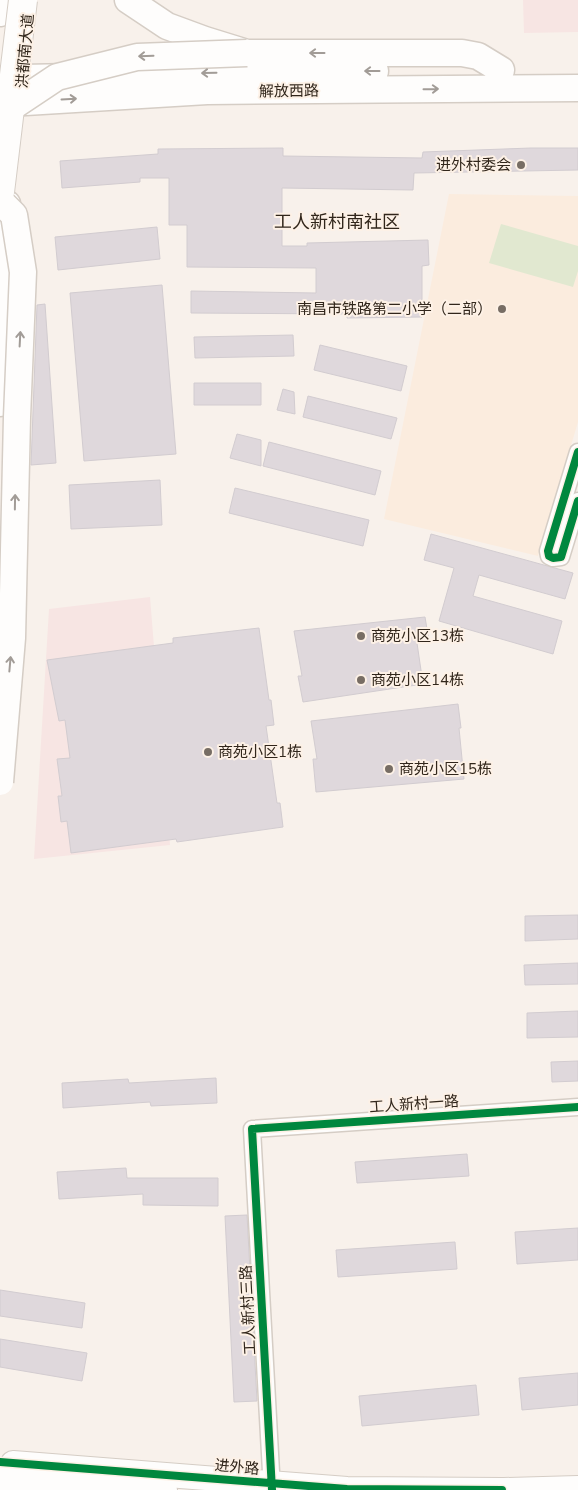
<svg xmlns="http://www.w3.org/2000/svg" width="578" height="1490" font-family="'Nunito Sans','Noto Sans SC',sans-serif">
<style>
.commercial{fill:#f7e5e3}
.built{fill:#fbecde}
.green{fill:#e1e8d0}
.building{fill:#dfd8dc;stroke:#d2ccd0}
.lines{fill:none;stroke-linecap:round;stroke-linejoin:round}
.street-casing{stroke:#d5cdc5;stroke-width:19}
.secondary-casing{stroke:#d5cdc5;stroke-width:26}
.primary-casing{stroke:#d5cdc5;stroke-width:29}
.highway-casing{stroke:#d5cdc5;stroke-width:30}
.street{stroke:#fefdfc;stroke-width:16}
.secondary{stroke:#fefdfc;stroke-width:24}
.primary{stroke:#fefdfc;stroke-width:26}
.highway{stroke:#fefdfc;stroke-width:28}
.primary-bridge-casing{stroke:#d5cdc5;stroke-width:29;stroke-linecap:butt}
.highway-bridge-casing{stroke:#d5cdc5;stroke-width:30;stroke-linecap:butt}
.primary-bridge{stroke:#fefdfc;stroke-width:26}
.highway-bridge{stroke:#fefdfc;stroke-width:28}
.cycleway-casing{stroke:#fdf1e6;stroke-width:11}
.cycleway{stroke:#00873e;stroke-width:8}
.oneway{stroke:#a29c97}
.poi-dot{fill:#776d64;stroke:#fdf1e6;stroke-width:2}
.labels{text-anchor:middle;stroke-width:4;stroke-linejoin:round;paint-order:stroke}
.street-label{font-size:15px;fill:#31261b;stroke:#fdf1e6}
.poi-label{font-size:15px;fill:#31261b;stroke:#fdf1e6;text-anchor:start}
.quarter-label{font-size:18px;fill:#31261b;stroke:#fdf1e6}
</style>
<rect width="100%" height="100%" fill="#f8f1eb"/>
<path class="commercial" d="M523 0H578V32L524 33Z
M150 597 170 845 34 859 49 609Z"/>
<path class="built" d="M449 194 578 196V422L538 556 384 519Z"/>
<path class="green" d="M501 224 578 246V271L573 287 489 263Z"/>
<path class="building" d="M283 148V156L422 158 423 152 531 148H578V170L414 173 413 190 282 188V246H307V243L428 240 429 265 422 266V317L347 318V314L191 313V291L316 293V268L187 267V225H169V178H140V182L62 188 60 161 158 154V149Z
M157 227 160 259 58 270 55 237Z
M162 285 176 454 84 461 70 293Z
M45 304 56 463 31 465 37 305Z
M293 335 294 356 195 358 194 337Z
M320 345 407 366 401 391 314 370Z
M194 383H261V405H194Z
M283 389 294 392 295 414 277 410Z
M308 396 397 418 391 439 303 417Z
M237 434 261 440V466L230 458Z
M269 442 381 471 375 495 263 466Z
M160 480 162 525 71 529 69 485Z
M235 488 369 520 363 546 229 513Z
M431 534 573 573 565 599 479 575 473 596 562 621 553 654 439 621 454 568 424 560Z
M425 617 429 641 417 643 423 684 303 702 298 676H302L294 631Z
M259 628 269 700H271L274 725 266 726 277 803H280L283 827 177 842 176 839 71 853 67 821 61 822 58 796H62L57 759 70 758 65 720 59 721 47 660 173 643V638Z
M458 704 461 728H459L464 779 316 792 313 759H317L311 721Z
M578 915V939L525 941V916Z
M578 963V984L525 985 524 965Z
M578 1011V1037L527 1038V1013Z
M578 1061V1081L552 1082 551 1062Z
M216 1078 217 1103 151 1106 150 1102 63 1108 62 1083 128 1079 129 1083Z
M467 1154 469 1176 357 1183 355 1162Z
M126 1168 127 1178H218V1206L143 1205V1194L59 1199 57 1172Z
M247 1215 257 1401 234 1402 225 1216Z
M578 1228V1260L517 1264 515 1232Z
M455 1242 457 1269 338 1277 336 1250Z
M0 1290 85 1303 82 1328 0 1316Z
M0 1339 87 1353 82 1381 0 1367Z
M578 1373V1405L522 1410 519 1378Z
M476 1385 479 1415 362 1426 359 1396Z"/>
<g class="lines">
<defs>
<path id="street" d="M578 452 548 551 549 556 553 558 561 557 578 501
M272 1490 252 1129 578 1107"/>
<path id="secondary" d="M13 1463 347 1489 502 1490
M0 1490H3
M504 1490 578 1488"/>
<path id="primary" d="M128 0 167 26 205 40 247 53H462L478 56 501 70
M0 13 10 0
M0 80 23 78 375 71
M9 103 207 91 578 88
M0 403 1 305 7 204"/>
<path id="highway" d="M0 1475 163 1490"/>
</defs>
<use href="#street" class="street-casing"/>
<use href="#secondary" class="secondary-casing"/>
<use href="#primary" class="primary-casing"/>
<use href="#highway" class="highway-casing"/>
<use href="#street" class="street"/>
<use href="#secondary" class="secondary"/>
<use href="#primary" class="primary"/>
<use href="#highway" class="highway"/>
<defs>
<path id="primary-bridge" d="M0 115 57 77 137 57 247 53
M0 201 14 215 23 272 17 417 12 638 0 782"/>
<path id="highway-bridge" d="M0 192 23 0"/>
</defs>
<use href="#primary-bridge" class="primary-bridge-casing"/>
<use href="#highway-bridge" class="highway-bridge-casing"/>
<use href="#primary-bridge" class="primary-bridge"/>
<use href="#highway-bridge" class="highway-bridge"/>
<defs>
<path id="cycleway" d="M578 452 548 551 549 556 553 558 561 557 578 501
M0 1462 347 1489 502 1490
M272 1490 252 1129 578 1107"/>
</defs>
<use href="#cycleway" class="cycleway-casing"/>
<use href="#cycleway" class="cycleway"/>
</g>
<defs><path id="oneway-shaft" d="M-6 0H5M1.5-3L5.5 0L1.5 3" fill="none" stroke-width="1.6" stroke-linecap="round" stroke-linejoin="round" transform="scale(1.25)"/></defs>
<g class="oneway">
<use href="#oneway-shaft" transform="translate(317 53) rotate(-180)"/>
<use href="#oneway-shaft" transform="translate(146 56) rotate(178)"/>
<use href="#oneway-shaft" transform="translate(372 71) rotate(180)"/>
<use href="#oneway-shaft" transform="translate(209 73) rotate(179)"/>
<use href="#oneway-shaft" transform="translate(431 89) rotate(-1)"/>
<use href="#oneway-shaft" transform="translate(69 99) rotate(-3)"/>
<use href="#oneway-shaft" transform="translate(20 339) rotate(-87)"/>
<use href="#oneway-shaft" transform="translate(15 502) rotate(-89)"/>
<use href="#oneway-shaft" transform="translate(10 664) rotate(-85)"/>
</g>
<g class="poi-dot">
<circle cx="521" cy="165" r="5"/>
<circle cx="502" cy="309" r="5"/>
<circle cx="361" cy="636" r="5"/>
<circle cx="361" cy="680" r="5"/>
<circle cx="208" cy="752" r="5"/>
<circle cx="389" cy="769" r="5"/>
</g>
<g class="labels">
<g class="street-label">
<text transform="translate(25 51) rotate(-85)" y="5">洪都南大道</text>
<text transform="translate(289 91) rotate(-1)" y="5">解放西路</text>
<text transform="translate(414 1104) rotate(-4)" y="5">工人新村一路</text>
<text transform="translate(248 1310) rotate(-93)" y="5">工人新村三路</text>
<text transform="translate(237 1467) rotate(5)" y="5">进外路</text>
</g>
<g class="poi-label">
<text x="511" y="170" text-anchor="end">进外村委会</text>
<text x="492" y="314" text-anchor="end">南昌市铁路第二小学（二部）</text>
<text x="371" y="641">商苑小区13栋</text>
<text x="371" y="685">商苑小区14栋</text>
<text x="218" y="757">商苑小区1栋</text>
<text x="399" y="774">商苑小区15栋</text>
</g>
<g class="quarter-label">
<text x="337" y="228">工人新村南社区</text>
</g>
</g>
</svg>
